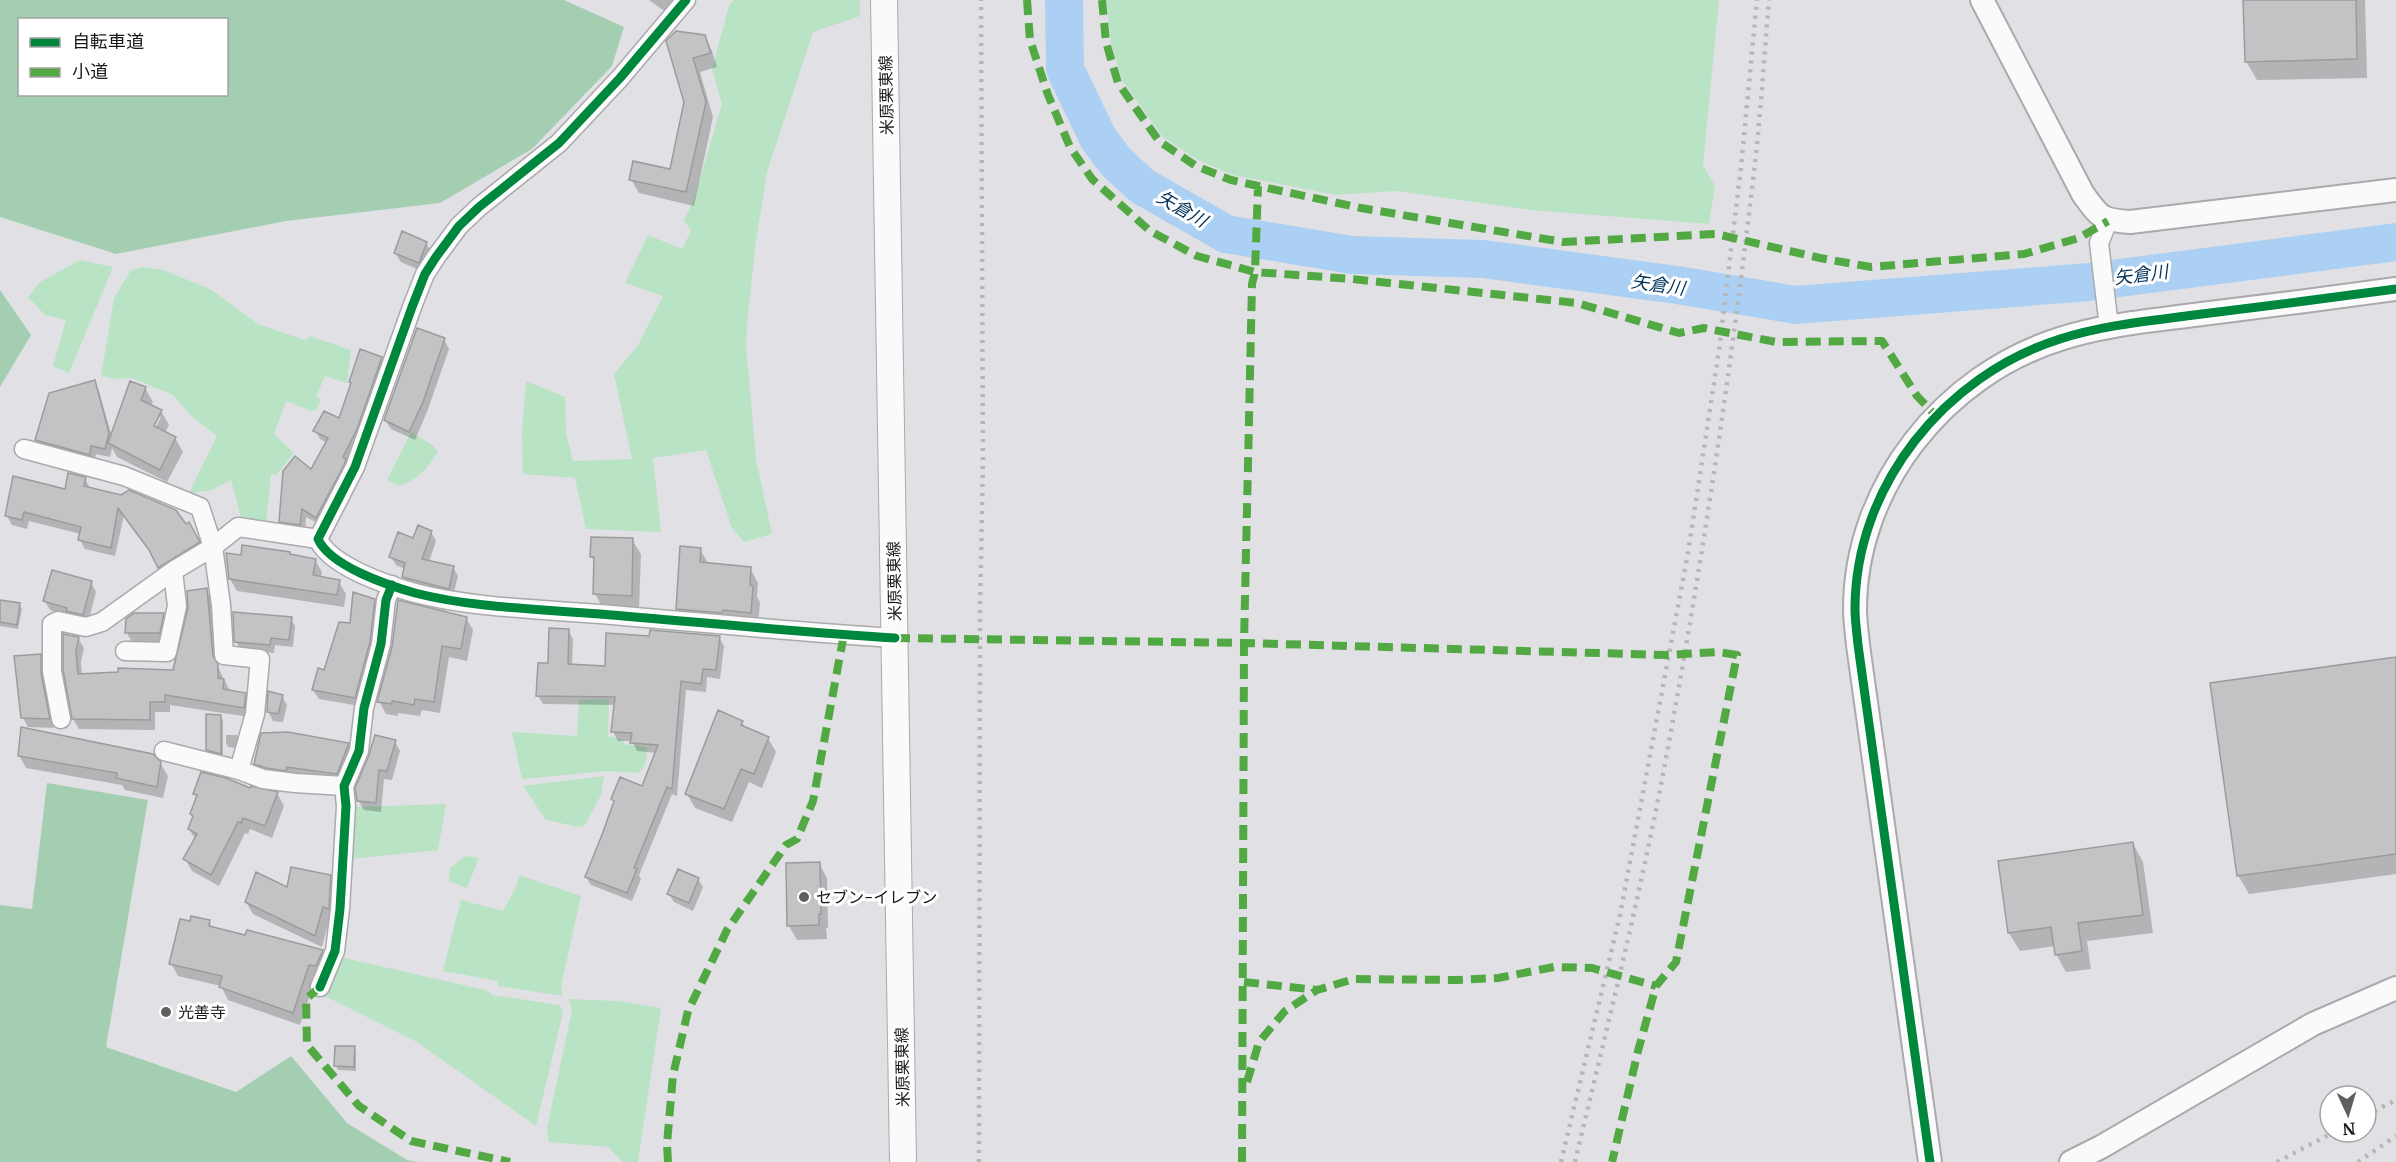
<svg xmlns="http://www.w3.org/2000/svg" width="2396" height="1162" font-family="Merriweather,'Noto Sans JP',serif">
<style>
.green{fill:#b9e3c5}
.forest{fill:#a4ceb1;fill-rule:evenodd}
.shadow{fill:#0003;fill-rule:evenodd}
.lines{fill:none;stroke-linecap:round;stroke-linejoin:round}
.river{stroke:#acd0f4;stroke-width:38}
.building{fill:#c3c2c4;stroke:#9c9b9c;stroke-width:1.5}
.minor-casing{stroke:#aaaaad;stroke-width:21}
.tertiary-casing{stroke:#aaaaad;stroke-width:26}
.secondary-casing{stroke:#aaaaad;stroke-width:28}
.minor{stroke:#fafafb;stroke-width:18}
.tertiary{stroke:#fafafb;stroke-width:22}
.secondary{stroke:#fafafb;stroke-width:26}
.rail{stroke:#b6b6b7;stroke-width:4.5;stroke-dasharray:3 6;stroke-linecap:butt}
.quiet{stroke:#52a943;stroke-width:8;stroke-dasharray:15 8;stroke-linecap:butt}
.cycleway-casing{stroke:#fff;stroke-width:13}
.cycleway{stroke:#00873e;stroke-width:9}
.poi-dot{fill:#5f5f62;stroke:#fff;stroke-width:2}
.labels{text-anchor:middle;stroke-width:6;stroke-linejoin:round;paint-order:stroke}
.street-label{font-size:16px;fill:#19191b;stroke:#fff}
.poi-label{font-size:16px;fill:#19191b;stroke:#fff;text-anchor:start}
.water-label{font-size:18px;font-style:italic;fill:#03335a;stroke:#fff}
</style>
<rect width="100%" height="100%" fill="#e1e1e5"/>
<path class="green" d="M734 0H860V16L813 32 767 172 755 248 747 325 746 345 756 459 772 534 744 542 732 528 706 450 653 458 661 532 586 529 575 478 523 474 522 434 526 381 565 397 566 433 573 461 632 459 614 374 638 345 663 296 625 283 648 235 682 249 691 231 684 220 694 199 722 104 712 69 729 6Z
M1106 0H1719L1703 165 1715 186 1709 224 1531 210 1396 191 1336 195 1233 175 1198 160 1163 137 1122 80 1111 43Z
M80 260 113 267 69 373 53 366 66 320 45 315 28 297 40 282Z
M142 267 163 270 210 289 258 324 305 340 310 336 351 350 347 383 325 376 316 397 321 399 316 410 311 411 286 401 274 434 294 453 276 475 271 474 266 525 242 521 231 480 212 490 189 493 217 436 190 415 173 395 132 378 117 379 101 376 114 298 131 270Z
M411 432 431 444 438 452C427 469 419 479 399 486L387 480Z
M609 699 608 736 623 740 624 744 647 747C647 757 647 767 638 773L607 771 522 779 512 732 577 736 579 700Z
M604 776 601 795 585 825 579 827 546 820 523 786Z
M446 804 438 850 351 859 352 807Z
M465 856 479 858 467 888 449 881 450 868Z
M519 875 581 896 561 986 563 996 498 986V981L443 971 461 900 503 911 516 887Z
M336 956 489 991 492 995 560 1005 563 1012 536 1126 417 1042 325 996 326 985Z
M568 999 618 1001 661 1008 638 1162H623L608 1147 549 1142 547 1128 572 1010Z"/>
<path class="forest" d="M0 0H564L624 27 612 66 532 149 440 203 286 221 116 254 0 217ZM20 20H226V94H20Z
M0 290 31 335 0 387Z
M47 783 148 800 106 1047 236 1092 291 1056 347 1123 407 1160 419 1162H0V905L32 909Z"/>
<path class="shadow" d="M649 0H687L674 18Z
M2245 0H2365L2367 78 2257 80 2246 61Z
M704 37 712 51 717 67 700 72 713 117 694 206 639 193 631 179 671 171 686 102 668 42Z
M426 243 432 252 424 272 401 262 395 253Z
M444 339 449 349 427 412 415 440 391 429 385 420Z
M381 358 386 367 361 438 321 525 306 517 305 533 286 530 281 521 327 443 320 439 315 430 340 420Z
M94 382 99 391 112 437 145 388 153 402 151 406 161 411 169 425 165 433 175 438 183 452 167 482 117 457 112 448 110 457 96 454 94 463 42 449 37 440ZM157 417H161L152 434 150 433Z
M85 479 90 488 185 526 189 524 204 552 164 576 153 556 124 515 115 556 85 549 80 540 81 534 29 521 27 529 12 525 7 516 66 491Z
M431 532 436 541 429 562 453 567 458 576 453 596 408 585 403 577 405 569 396 565 391 557 414 540Z
M632 540 641 554 639 610 603 608 595 594 596 564 591 556Z
M700 549 709 565 750 568 758 583 757 597 760 602 758 626 686 623 678 609Z
M290 555 315 560 322 572 321 578 339 582 346 594 344 607 237 591 230 579Z
M91 582 96 592 88 623 50 610 45 601Z
M206 590 212 600 218 667 230 691 245 694 251 704 249 717 170 705V712H155V730L79 729 73 719 65 670 78 638 84 648 81 662 82 676 175 671Z
M374 600 379 610 360 706 319 699 313 690 351 624Z
M19 604 22 609 18 629 0 626V609Z
M163 614 168 623 164 642H132L127 633Z
M466 618 473 630 467 661 449 657 440 713 422 710 420 716 398 713V716L386 714 379 701Z
M291 619 295 626 293 647 275 645 274 653 241 650 236 642Z
M568 630 573 639 572 666 606 667 651 638 719 637 724 646 720 679 707 677 706 692 686 690 677 796 672 794 639 875 641 879 632 901 591 885 586 877 615 804 612 799 642 788 657 753 637 751 632 741H618L613 732 616 705 543 704 538 696 549 664Z
M40 655 45 664V683L54 728 28 727 23 718Z
M2396 659V874L2249 894 2238 875Z
M282 696 287 705 283 722 273 721 268 711Z
M220 716 223 720V757L210 754 207 750Z
M742 722 746 730 768 738 776 752 762 788 749 782 732 822 695 808 687 794Z
M226 735H237L239 739 236 748 228 747 226 743Z
M395 742 400 751 392 780 384 779 381 812 364 810 358 800Z
M348 745 353 754 342 783 261 773 256 763Z
M19 755 160 763 168 776 163 798 125 790 122 785 26 768Z
M251 790 277 793 284 806 272 838 250 829 248 834 245 833 219 886 192 871 185 859 196 840 189 829 194 818 191 814 197 798 195 794Z
M2133 844 2143 862 2153 933 2087 941 2091 969 2066 972 2056 954 2055 946 2020 951 2009 933Z
M819 863 827 878 828 928H826L827 939 797 940 789 926Z
M330 876 337 889 322 947 253 914 246 902Z
M698 879 703 887 693 911 674 902 669 894Z
M209 922 213 929 322 951 330 964 316 977 300 1025 228 1000 221 986 178 976 171 963Z
M354 1047 356 1052V1071L338 1070 336 1066Z"/>
<g class="lines">
<path class="river" d="M1064 0 1065 69 1098 138 1116 162 1142 186 1226 234 1352 255 1483 259 1677 285 1796 305 2089 282 2396 242"/>
</g>
<path class="building" d="M2243 0H2356L2357 59 2245 62Z
M676 31 705 35 711 53 693 58 706 102 686 192 629 180 633 161 670 169 684 102 666 41Z
M402 231 427 242 419 263 394 253Z
M417 328 445 338 423 402 409 432 384 420Z
M360 349 382 357 357 429 343 457 346 459 345 463 316 518 302 509 300 525 279 522 283 471 295 456 311 469 328 438 313 431 324 411 339 418 351 383 349 382Z
M95 380 109 433 105 449 91 446 90 455 35 440 49 393Z
M130 381 146 387 141 400 162 410 154 426 176 437 160 470 108 443Z
M68 473 86 477 84 486 121 495 129 490 176 510 186 524 189 522 200 542 158 568 149 550 118 508 111 548 78 540 81 527 24 512 22 520 5 516 13 476 65 489Z
M418 525 432 531 422 559 454 566 449 589 402 577 405 563 389 557 398 532 413 538Z
M591 537 633 538 632 596 593 594 594 557H590Z
M242 545 290 552V554L316 559 313 575 340 580 337 595 229 579 226 553 241 555Z
M680 546 701 548 700 562 751 567 750 585 753 586 751 613 723 610 722 613 676 609Z
M52 570 92 581 83 615 66 611 67 608 43 601Z
M207 588 213 656 218 664V678L224 679 223 689 246 693 244 708 165 695V702H150V720L72 719 63 670V634L79 637 76 651 78 674 118 672V668L173 670 188 608 187 591Z
M353 592 375 599 370 642 355 698 312 690 318 668 324 670 339 622 350 623Z
M0 600 20 603 17 625 0 622Z
M398 600 467 617 461 649 442 646 434 702 415 699 414 705 392 701V704L377 702 392 647Z
M233 612 292 617 289 640 271 638 270 645 234 642Z
M134 613H164L160 633H125L126 619Z
M549 628 569 629 568 664 605 666 606 633 649 636 650 630 720 636 716 670 703 669 701 684 681 681 672 789 667 787 634 868 637 869 627 893 585 877 603 832 614 801 611 799 620 777 642 786 658 745 630 743 632 733 611 732 615 697 536 696 538 663H548Z
M41 654V673L50 719 21 718 14 656Z
M2396 657V854L2237 876 2210 683Z
M268 691 283 695 278 714 267 712Z
M718 710 743 721 741 725 769 737 754 774 741 769 724 809 685 794Z
M206 714 221 715V754L206 750Z
M21 727 153 754 161 762 157 787 116 778 117 773 18 756Z
M288 732 349 743 337 774 287 767 286 771 266 768 254 764 261 733Z
M375 735 396 740 387 771 379 770 376 803 357 801 355 788 369 755Z
M201 772 226 778 250 788 251 786 278 792 265 826 243 818 241 823 238 822 211 875 183 859 197 834 188 829 193 816 190 814 197 795 193 794Z
M2133 842 2143 915 2078 923 2082 951 2055 955 2051 927 2008 933 1998 861Z
M820 862 821 914H819V925L787 926 786 863Z
M291 867 331 875 329 909 323 907 315 936 245 902 256 872 287 887Z
M678 869 699 878 689 903 667 894Z
M191 916 210 920 209 926 245 935 247 930 323 950 316 966 309 965 293 1013 219 987 222 976 169 964 180 919 190 921Z
M335 1046H355L354 1067 334 1066Z"/>
<g class="lines">
<defs>
<path id="minor" d="M2108 221 2099 243 2109 327
M24 449 124 476 200 507 213 547 221 605 224 655 260 659 255 714 239 770
M318 539 355 467 412 307 425 274 436 257 459 226 479 207 559 143 620 78 686 0
M318 539C330 566 387 585 415 593 473 608 540 609 600 614 698 622 796 632 895 638
M125 651 167 652 177 606 173 571
M61 719 52 671V624L58 621 86 627 102 622 173 571 213 547 238 527 318 539
M164 751 239 770 263 779 295 783 344 786
M320 987 335 951 340 909 346 806 344 786 359 751 364 708 381 644 386 600 392 585"/>
<path id="tertiary" d="M1982 0 2083 194C2100 217 2100 220 2130 222L2396 190
M1930 1162 1858 645C1857 633 1855 621 1855 609 1855 486 1945 375 2060 339 2103 325 2149 321 2194 315 2261 307 2329 298 2396 289
M2071 1162 2101 1147 2313 1024 2396 988"/>
<path id="secondary" d="M884 0 903 1162"/>
</defs>
<use href="#minor" class="minor-casing"/>
<use href="#tertiary" class="tertiary-casing"/>
<use href="#secondary" class="secondary-casing"/>
<use href="#minor" class="minor"/>
<use href="#tertiary" class="tertiary"/>
<use href="#secondary" class="secondary"/>
<path class="rail" d="M2366 1115 2396 1100
M979 1162 980 610 983 460 981 0
M1561 1162 1620 915 1688 553 1719 350 1741 167 1757 0
M1575 1162C1606 1031 1639 901 1664 769 1701 571 1731 371 1754 171 1761 114 1764 57 1769 0
M2277 1162 2334 1132
M2358 1162 2396 1136"/>
<path class="quiet" d="M1027 0 1030 40 1048 95 1070 147 1092 179 1150 231 1197 256 1255 272 1352 279 1577 303 1679 333 1704 328 1776 342 1882 341 1917 396 1936 416
M1102 0 1106 42 1118 83 1159 141 1196 166 1231 180 1258 186 1361 208 1563 242 1716 234 1820 258 1871 267 2024 254 2079 238 2108 221
M895 638 1244 643 1666 655 1719 652 1737 655 1676 962 1656 986 1638 1051 1612 1162
M1244 982 1317 990
M320 987 306 999 307 1045 359 1106 411 1141 510 1162
M1247 1082 1259 1042 1285 1011 1317 990 1354 979 1458 980 1498 978 1554 967 1592 968 1656 986
M668 1162 667 1144 673 1075 688 1011 727 930 786 845 797 839 813 801 844 634
M1242 1162 1244 643 1252 284 1255 272 1258 186"/>
<defs>
<path id="cycleway" d="M686 0 620 78 559 143 479 207 459 226 436 257 425 274 412 307 355 467 318 539C330 566 387 585 415 593 473 608 540 609 600 614 698 622 796 632 895 638
M320 987 335 951 340 909 346 806 344 786 359 751 364 708 381 644 386 600 392 585
M1930 1162 1858 645C1857 633 1855 621 1855 609 1855 486 1945 375 2060 339 2103 325 2149 321 2194 315 2261 307 2329 298 2396 289"/>
</defs>
<use href="#cycleway" class="cycleway-casing"/>
<use href="#cycleway" class="cycleway"/>
</g>
<g class="poi-dot">
<circle cx="804" cy="897" r="6"/>
<circle cx="166" cy="1012" r="6"/>
</g>
<g class="labels">
<g class="street-label">
<text transform="translate(886 95) rotate(-91)" y="6">米原栗東線</text>
<text transform="translate(894 581) rotate(-91)" y="6">米原栗東線</text>
<text transform="translate(902 1067) rotate(-91)" y="6">米原栗東線</text>
</g>
<g class="poi-label">
<text x="816" y="903">セブン-イレブン</text>
<text x="178" y="1018">光善寺</text>
</g>
<g class="water-label">
<text transform="translate(1182 209) rotate(30)" y="6">矢倉川</text>
<text transform="translate(2141 275) rotate(-7)" y="6">矢倉川</text>
<text transform="translate(1658 285) rotate(8)" y="6">矢倉川</text>
</g>
</g>
<rect x="18" y="18" width="210" height="78" fill="#ffffff" stroke="#a3a3a4" stroke-width="1.5"/>
<rect x="30" y="38" width="30" height="9" fill="#00873e" stroke="#a3a3a4" stroke-width="1.5"/>
<text x="72" y="48" font-size="18" fill="#19191b">自転車道</text>
<rect x="30" y="68" width="30" height="9" fill="#52a943" stroke="#a3a3a4" stroke-width="1.5"/>
<text x="72" y="78" font-size="18" fill="#19191b">小道</text>
<g transform="translate(2348 1114) rotate(176)"><circle r="28" fill="#ffffff" stroke="#a3a3a4" stroke-width="1.5"/>
<path d="M0-4.5L10 22L0 15L-10 22Z" fill="#5f5f62"/>
<text y="-9" font-size="16" font-weight="bold" text-anchor="middle" fill="#19191b">N</text>
</g>
</svg>
